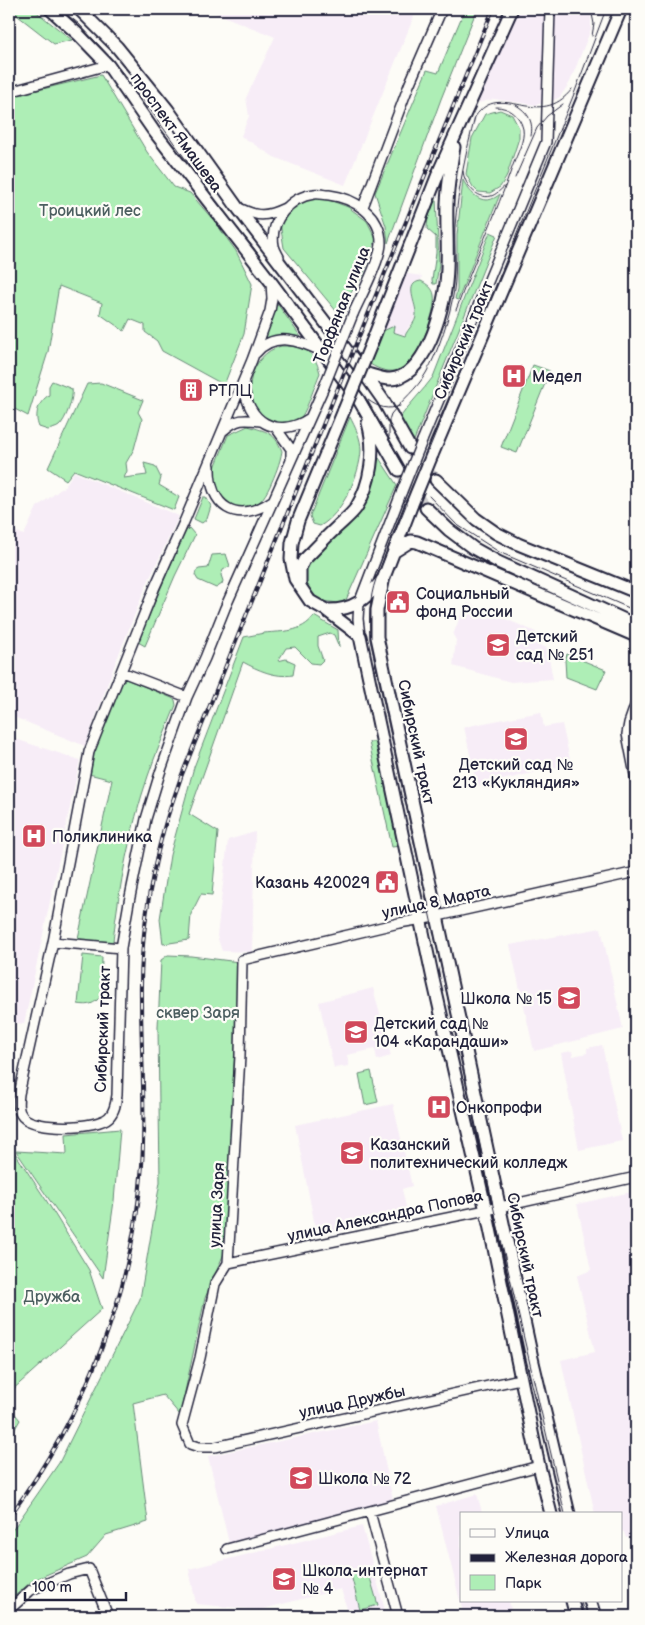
<svg xmlns="http://www.w3.org/2000/svg" width="645" height="1625" font-family="'Balsamiq Sans',sans-serif">
<style>
.built{fill:#f7edf7}
.green{fill:#aeeeb6;stroke:#688878}
.lines{fill:none;stroke-linecap:round;stroke-linejoin:round}
.major-tunnel{stroke:#d1d0d1;stroke-width:11;stroke-dasharray:11 5.5;stroke-linecap:butt}
.minor-casing{stroke:#22223b;stroke-width:12}
.major-casing{stroke:#22223b;stroke-width:15}
.minor{stroke:#fdfcf7;stroke-width:9}
.major{stroke:#fdfcf7;stroke-width:11}
.tram{stroke:#22223b;stroke-width:1}
.rail-casing{stroke:#22223b;stroke-width:4}
.rail{stroke:#fdfcf7;stroke-width:2;stroke-dasharray:5.5;stroke-linecap:butt}
.minor-bridge-casing{stroke:#22223b;stroke-width:12;stroke-linecap:butt}
.major-bridge-casing{stroke:#22223b;stroke-width:15;stroke-linecap:butt}
.minor-bridge{stroke:#fdfcf7;stroke-width:9}
.major-bridge{stroke:#fdfcf7;stroke-width:11}
.labels{text-anchor:middle;stroke-width:4.5;stroke-linejoin:round;paint-order:stroke}
.street-label{font-size:16px;fill:#22223b;stroke:#fdfcf7}
.park-label{font-size:16px;fill:#4c5f60;stroke:#fdfcf7}
.poi-label{font-size:16px;fill:#22223b;stroke:#fdfcf7;text-anchor:start}
</style>
<rect width="100%" height="100%" fill="#fdfcf7"/>
<filter id="ink" filterUnits="userSpaceOnUse"><feTurbulence type="fractalNoise" baseFrequency=".02" numOctaves="2"/><feDisplacementMap in="SourceGraphic" scale="10" xChannelSelector="R" yChannelSelector="G"/><feConvolveMatrix kernelMatrix="1 2 1 2 8 2 1 2 1" color-interpolation-filters="sRGB"/></filter>
<g filter="url(#ink)">
<path class="built" d="M206 9H417L345 185 274 157 241 136 249 116 246 98 275 37Z
M519 9H588L591 14V29L570 82 560 97 554 100 535 105 494 99 474 104Z
M408 274 422 276 421 280 416 281 412 285 413 301 416 314 414 320 407 329 405 335 384 329 402 275Z
M74 472 179 516 146 586 113 669 85 746 9 715V529L24 535 37 507 65 486Z
M468 603 536 632 532 642 547 648 553 679 511 682 453 666 456 640 453 635 463 609Z
M541 712 544 727 562 724 571 764 477 786 464 727Z
M9 737 80 760 24 1024 9 1022Z
M255 832 252 952 222 951 217 936 228 840Z
M601 928 623 1029 534 1051 510 945Z
M373 988 391 1056 377 1060 375 1049 347 1055 349 1066 334 1068 319 1002Z
M602 1045 622 1141 579 1150 561 1053 572 1051 573 1056 587 1053V1048Z
M393 1104 412 1186 402 1189 408 1216 317 1236 295 1125Z
M636 1191V1536L626 1538 624 1532 621 1531V1514H595L561 1360 595 1352 577 1276 591 1270 577 1204Z
M376 1421 393 1500 229 1543 208 1456Z
M477 1494 482 1512 487 1514H461V1601H509L511 1609 482 1616H464L436 1506Z
M362 1526 386 1614 373 1616H349L341 1589 259 1610 196 1604 189 1569Z"/>
<path class="green" d="M9 9H33L72 40 54 44Z
M465 9H477L441 99 388 243 386 226 375 193 427 70 438 73Z
M101 75 147 152 174 187 190 193 215 222 236 251 252 284 244 334 224 385 162 351 157 341 145 332V325L130 319 124 331 100 314 102 303 59 286 48 352 28 416 9 406V97Z
M500 110 512 115 519 128V138L506 178 500 187 490 193 478 192 473 187 466 174 472 138 485 114Z
M463 180C471 195 484 208 500 194L458 300 455 299 457 290V235Z
M321 197 348 207 367 221 376 239 363 276 337 312 284 248 280 223 287 212 299 202Z
M436 198 439 264 436 284H433L432 280 436 253V237L427 229C427 218 431 208 436 198Z
M490 232 497 235 413 443 399 419C409 404 422 392 433 377Z
M421 281C427 284 433 288 434 295 437 311 417 364 400 370 390 373 379 370 370 364L383 331 394 326 393 332 405 336C408 328 416 323 416 315 417 304 403 283 421 281Z
M276 302 303 340 260 345Z
M281 346C304 346 314 350 320 373 316 382 307 409 302 416 298 421 290 421 284 422 239 428 239 357 281 346Z
M533 365 550 371 517 453 501 447Z
M52 381 72 389C74 397 66 420 59 426 57 428 51 429 48 430L39 427C34 415 38 402 49 395V386Z
M101 383 143 400 138 412 142 419 134 449 126 463 127 471 124 478 147 475 144 463 155 466 161 478 159 485 179 497 174 510 74 470 66 480 48 468 87 384Z
M350 417C355 427 361 438 361 450 360 475 342 514 320 526L313 524 310 516Z
M248 426C268 432 274 432 282 451 280 463 275 475 270 486 258 511 246 513 222 500L212 475 228 435Z
M379 458 397 485 346 600 339 603 321 601 310 591 305 582 307 563 366 503Z
M203 497H206L211 506 207 519 202 523 194 519Z
M189 528 195 535 175 576 145 646 138 642 184 533Z
M226 554 230 566 223 570 221 575 223 581 222 584 216 588 198 580 195 575 196 571 199 569 208 568 212 555Z
M314 616 338 630 339 647 334 635 330 633 318 637V646L323 660 319 664 311 663 295 647 286 648 278 661 286 659 295 663 293 675C275 678 258 670 243 662L189 814 218 832 212 895 201 894 191 914 189 940 163 944 160 919 170 855 194 767 244 637C251 636 257 634 264 633 284 631 301 633 314 616Z
M567 654 606 670 597 689 566 677 565 660Z
M126 679 172 698 175 700 176 705C167 728 156 752 148 776 130 829 119 886 113 941L111 943H77L112 780 89 774 95 748 121 684Z
M369 742H375L378 745 400 846 392 847Z
M83 955 102 957 101 996C94 1004 89 1006 78 1004Z
M168 955 191 956 239 962 225 1251 205 1298 180 1415 163 1395 133 1403 148 1522 106 1535 87 1557 32 1581 9 1601V1535L59 1463 140 1299 160 1182 158 1027 161 960Z
M371 1071 378 1102 365 1105 359 1074Z
M120 1129 114 1201 103 1278 16 1151 67 1154 66 1134Z
M9 1144 46 1200 89 1270 102 1309 10 1392 11 1409 20 1420 9 1439Z
M368 1571 378 1605 360 1610 351 1575Z"/>
<g class="lines">
<path class="major-tunnel" d="M410 448 436 480
M400 472 426 508"/>
<defs>
<path id="minor" d="M9 92 108 65
M363 207 409 85 442 9
M239 208C258 217 266 217 285 208
M279 257C277 253 275 250 274 246 269 221 290 197 314 194 319 193 324 195 329 195 354 198 381 215 381 243 381 259 360 298 353 314
M271 282 272 299 270 311 252 360 184 522 154 589 89 752 53 942 19 1094C18 1102 17 1111 23 1117 35 1130 97 1129 109 1117 115 1111 116 1102 117 1095L121 948 129 902 146 819 160 773 187 697 205 658 225 608 324 387
M256 353C274 331 300 341 321 351
M244 383C246 422 277 440 310 418
M276 428 291 449V460
M224 430C237 418 244 419 261 421
M422 441 546 142 550 9
M210 466C209 507 236 525 272 501
M360 636 358 619 359 603 402 491
M122 672 187 697
M636 703 629 723 627 734 636 780
M53 942 121 948
M228 1263 491 1209 636 1177
M520 1379 215 1447H199L190 1444 182 1425 200 1358 215 1284 228 1263 240 1056 242 960 399 923 429 918 636 872
M370 1512 398 1616
M227 1549 539 1466
M9 1610 31 1590 69 1574 89 1569 108 1616"/>
<path id="major" d="M50 9 79 35 108 65 153 130 271 282 359 400 399 470
M79 9 117 47 168 110 237 207 364 373 383 400 410 448
M372 342 440 169 512 9
M364 373C372 375 381 379 390 379 425 378 443 311 446 283 449 257 446 230 447 203 448 184 451 165 454 147
M344 410 298 521 292 543 291 559 295 579 310 601 326 610 360 636 433 979 489 1224 539 1466 551 1514
M432 455 621 9
M436 480 476 519 496 533 518 544 636 592
M412 504 384 577 377 610V637L532 1358 569 1514
M426 508 449 530 473 548 498 562 636 625
M395 551 411 541 417 542 636 636
M300 584V568L304 560C315 549 325 538 337 527 343 521 351 515 356 508 371 484 376 450 368 423
M326 610C353 611 366 599 383 579
M572 1601 576 1616
M590 1601 595 1616"/>
</defs>
<use href="#minor" class="minor-casing"/>
<use href="#major" class="major-casing"/>
<use href="#minor" class="minor"/>
<use href="#major" class="major"/>
<path class="tram" d="M60 9 79 24 107 54 131 83 217 203 253 247 364 397 402 463
M591 9 594 24 592 36
M516 105C528 112 534 122 531 136
M463 171C464 184 477 200 491 196 496 195 501 189 505 186
M515 178 537 128 547 116 563 104
M456 310C474 262 496 214 513 165 517 154 525 140 523 129 520 115 509 107 496 107
M368 400C379 408 388 410 400 406
M389 437V420L391 414C402 400 417 389 426 373 438 353 451 313 454 290 457 269 454 247 455 226 458 189 466 152 475 117 500 79 539 132 572 89
M429 496 456 524 499 552 636 611
M565 1514 491 1197 370 639C369 618 369 599 376 579L574 94 606 9
M581 1601 584 1616"/>
<defs>
<path id="rail" d="M9 1517C85 1414 133 1294 142 1165 146 1109 141 1054 141 998 140 945 149 883 163 832 168 813 175 795 181 777L333 400 493 9"/>
</defs>
<use href="#rail" class="rail-casing"/>
<use href="#rail" class="rail"/>
<defs>
<path id="minor-bridge" d="M324 387 353 314
M402 491 422 441"/>
<path id="major-bridge" d="M344 410 372 342
M412 504 432 455"/>
</defs>
<use href="#minor-bridge" class="minor-bridge-casing"/>
<use href="#major-bridge" class="major-bridge-casing"/>
<use href="#minor-bridge" class="minor-bridge"/>
<use href="#major-bridge" class="major-bridge"/>
</g>
</g>
<defs>
<symbol id="hospital-square" viewBox="-11 -11 22 22"><rect x="-9" y="-9" width="18" height="18" rx="4" fill="#d1495b" stroke="#fdfcf7"/><path d="M-5-5h3v3.5h4V-5h3V5h-3V1.5h-4V5h-3Z" fill="#fff"/></symbol>
<symbol id="building-square" viewBox="-11 -11 22 22"><rect x="-9" y="-9" width="18" height="18" rx="4" fill="#d1495b" stroke="#fdfcf7"/><path d="M-4-6H4V6H1V3H-1V6H-4ZM-2.5-4.3h1.7v1.8h-1.7ZM.8-4.3h1.7v1.8H.8ZM-2.5-1h1.7V.8h-1.7ZM.8-1h1.7V.8H.8Z" fill="#fff"/></symbol>
<symbol id="civic-square" viewBox="-11 -11 22 22"><rect x="-9" y="-9" width="18" height="18" rx="4" fill="#d1495b" stroke="#fdfcf7"/><path d="M-.6-6.5H3V-4.5H.6V-3L4-1V1h2V6H-6V1h2V-1L-.6-3ZM-1.2 2.5V6h2.4V2.5Z" fill="#fff"/></symbol>
<symbol id="school-square" viewBox="-11 -11 22 22"><rect x="-9" y="-9" width="18" height="18" rx="4" fill="#d1495b" stroke="#fdfcf7"/><path d="M0-5L7-2L0 1L-7-2ZM-4 1L0 2.5L4 1V4Q0 6-4 4Z" fill="#fff"/></symbol>
<symbol id="university-square" viewBox="-11 -11 22 22"><rect x="-9" y="-9" width="18" height="18" rx="4" fill="#d1495b" stroke="#fdfcf7"/><path d="M0-5L7-2L0 1L-7-2ZM-4 1L0 2.5L4 1V4Q0 6-4 4Z" fill="#fff"/></symbol>
</defs>
<g fill-rule="evenodd">
<use href="#hospital-square" x="500" y="362" width="28" height="28"/>
<use href="#building-square" x="177" y="376" width="28" height="28"/>
<use href="#civic-square" x="384" y="588" width="28" height="28"/>
<use href="#school-square" x="484" y="631" width="28" height="28"/>
<use href="#school-square" x="502" y="725" width="28" height="28"/>
<use href="#hospital-square" x="20" y="822" width="28" height="28"/>
<use href="#civic-square" x="373" y="868" width="28" height="28"/>
<use href="#school-square" x="555" y="984" width="28" height="28"/>
<use href="#school-square" x="342" y="1018" width="28" height="28"/>
<use href="#hospital-square" x="425" y="1093" width="28" height="28"/>
<use href="#university-square" x="338" y="1139" width="28" height="28"/>
<use href="#school-square" x="287" y="1464" width="28" height="28"/>
<use href="#school-square" x="270" y="1565" width="28" height="28"/>
</g>
<g class="labels">
<g class="street-label">
<text transform="translate(177 132) rotate(54)" y="6">проспект Ямашева</text>
<text transform="translate(341 305) rotate(-68)" y="6">Торфяная улица</text>
<text transform="translate(463 340) rotate(-67)" y="6">Сибирский тракт</text>
<text transform="translate(417 742) rotate(78)" y="6">Сибирский тракт</text>
<text transform="translate(436 901) rotate(-12)" y="6">улица 8 Марта</text>
<text transform="translate(102 1029) rotate(-88)" y="6">Сибирский тракт</text>
<text transform="translate(216 1205) rotate(-87)" y="6">улица Заря</text>
<text transform="translate(385 1215) rotate(-12)" y="6">улица Александра Попова</text>
<text transform="translate(526 1255) rotate(78)" y="6">Сибирский тракт</text>
<text transform="translate(352 1401) rotate(-12)" y="6">улица Дружбы</text>
</g>
<g class="park-label">
<text x="90" y="216">Троицкий лес</text>
<text x="198" y="1018">сквер Заря</text>
<text x="52" y="1302">Дружба</text>
</g>
<g class="poi-label">
<text x="532" y="382">Медел</text>
<text x="208" y="396">РТПЦ</text>
<text x="416" y="599">Социальный<tspan x="416" dy="18">фонд России</tspan></text>
<text x="516" y="642">Детский<tspan x="516" dy="18">сад № 251</tspan></text>
<text x="516" y="770" text-anchor="middle">Детский сад №<tspan x="516" dy="18">213 «Кукляндия»</tspan></text>
<text x="52" y="842">Поликлиника</text>
<text x="370" y="888" text-anchor="end">Казань 420029</text>
<text x="552" y="1004" text-anchor="end">Школа № 15</text>
<text x="374" y="1029">Детский сад №<tspan x="374" dy="18">104 «Карандаши»</tspan></text>
<text x="456" y="1113">Онкопрофи</text>
<text x="370" y="1150">Казанский<tspan x="370" dy="18">политехнический колледж</tspan></text>
<text x="318" y="1484">Школа № 72</text>
<text x="302" y="1576">Школа-интернат<tspan x="302" dy="18">№ 4</tspan></text>
</g>
</g>
<rect width="645" height="1625" fill="none" stroke="#fdfcf7" stroke-width="30"/>
<rect x="15" y="15" width="615" height="1595" fill="none" stroke="#22223b" stroke-width="2" filter="url(#ink)"/>
<rect x="460" y="1512" width="162" height="90" fill="#fdfcf7" stroke="#a5a5ac"/>
<rect x="470" y="1529" width="25" height="8" fill="#fdfcf7" stroke="#a5a5ac"/>
<text x="505" y="1538" font-size="15" fill="#22223b">Улица</text>
<rect x="470" y="1554" width="25" height="8" fill="#22223b" stroke="#a5a5ac"/>
<text x="505" y="1562" font-size="15" fill="#22223b">Железная дорога</text>
<rect x="470" y="1575" width="25" height="15" fill="#aeeeb6" stroke="#a5a5ac"/>
<text x="505" y="1588" font-size="15" fill="#22223b">Парк</text>
<path d="M25 1592v8h101v-8" fill="none" stroke="#22223b" stroke-width="2.5"/>
<text x="32" y="1592" font-size="15" fill="#22223b" stroke="#fdfcf7" stroke-width="4" paint-order="stroke">100 m</text>
</svg>
